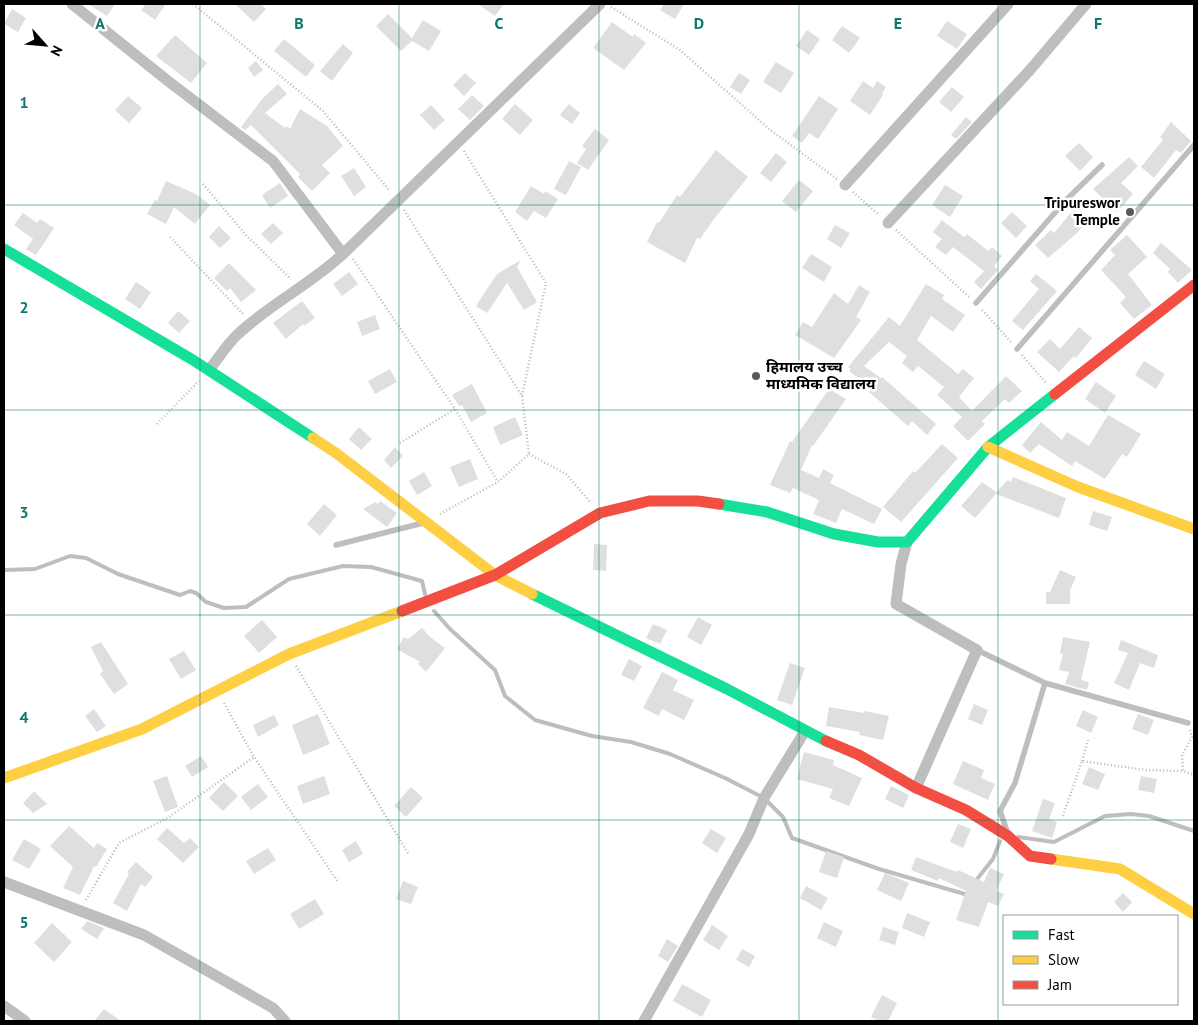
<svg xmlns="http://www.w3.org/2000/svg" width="1198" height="1025" font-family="'PT Sans','Noto Sans Devanagari',sans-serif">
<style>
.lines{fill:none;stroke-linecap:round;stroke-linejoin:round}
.stream{stroke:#bebebe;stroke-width:4}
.building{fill:#dfdfdf}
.path{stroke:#b9b9b9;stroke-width:2.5;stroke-dasharray:1 2.5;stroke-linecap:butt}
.lane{stroke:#bebebe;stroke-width:5.5}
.street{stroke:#bebebe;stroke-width:11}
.fast{stroke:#16e098;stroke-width:11}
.slow{stroke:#ffcf43;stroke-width:11}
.jam{stroke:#f24e42;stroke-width:11}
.grid{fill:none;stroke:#0f766e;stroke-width:1;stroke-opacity:0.55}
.poi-dot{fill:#595959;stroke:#fff;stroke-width:2}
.labels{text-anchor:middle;stroke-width:5;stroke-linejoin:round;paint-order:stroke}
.poi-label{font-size:15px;font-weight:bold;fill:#000;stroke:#fff;text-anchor:end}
.grid-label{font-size:16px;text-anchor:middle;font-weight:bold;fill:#0f766e;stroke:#fff;stroke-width:5;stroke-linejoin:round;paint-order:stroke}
</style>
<rect width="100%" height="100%" fill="#fff"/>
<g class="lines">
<path class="stream" d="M4 570 35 569 70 556 86 558 118 574 180 595 190 591 196 593 206 602 224 608 246 607 289 579 343 566 371 567 422 581 425 594
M434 611 450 629 495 670 505 696 535 720 592 736 631 742 670 754 725 778 764 798 783 817 792 838 879 869 968 895
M1018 837 1054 842 1105 816 1131 814 1149 816 1194 831
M974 883 993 859 1000 841"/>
</g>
<path class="building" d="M88 4H115L107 16Z
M146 4H166L155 20 141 10Z
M235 4H261L266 9 254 22Z
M478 4H504L495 16Z
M664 4H684L675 19 660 10Z
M12 9 26 18 18 32 4 24Z
M388 14 412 38 423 20 441 31 429 51 412 41 401 51 376 26Z
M947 21 967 34 957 49 937 36Z
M612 22 633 37 634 34 646 43 624 70 593 48Z
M842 26 860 38 849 53 832 40Z
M807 30 820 39 809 55 796 46Z
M175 35 207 63 191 83 156 56Z
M284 39 315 65 306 77 274 51Z
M343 44 353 53 332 81 320 71Z
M256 61 263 70 254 77 248 68Z
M776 62 794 73 781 93 763 82Z
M465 73 476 83 464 96 453 85Z
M739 73 750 80 741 94 730 87Z
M863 81 873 88 877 81 886 87 882 94 883 95 870 115 850 101Z
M278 84 287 94 265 113 285 128 287 126 290 129 300 109 327 126 343 146 322 165 330 173 312 191 298 177 300 174 251 125 245 130 241 127 262 99Z
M952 87 964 97 951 112 939 102Z
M472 95 484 106 470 120 458 109Z
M128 96 142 108 129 123 115 110Z
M819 96 838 109 818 139 809 133 802 143 792 136Z
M515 104 533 120 520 135 502 119Z
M569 104 580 113 572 124 560 115Z
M431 105 445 120 434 130 420 115Z
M966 117 972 122 956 139 951 135Z
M1171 122 1191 141 1181 153 1176 150 1154 178 1141 167 1163 140 1160 137Z
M595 129 609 140 588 170 577 163 586 149 582 146Z
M1079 143 1093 157 1080 171 1065 156Z
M716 150 748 177 714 219 700 239 697 238 685 263 647 242 657 222 659 223 677 195 680 197Z
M776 153 787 162 771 182 760 173Z
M1129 157 1138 166 1121 183 1133 194 1117 212 1093 189Z
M569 161 581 167 566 195 554 189Z
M354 168 366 187 354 196 341 176Z
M799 180 813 191 796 212 782 201Z
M166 181 196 194 210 205 195 224 174 207 166 224 147 214 155 200 157 201Z
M280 183 288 196 270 208 262 195Z
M945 185 963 196 950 217 932 205Z
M531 186 544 194 545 191 558 199 546 218 534 211 527 221 515 212Z
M1074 209 1087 221 1076 234 1048 258 1035 245 1051 230 1054 233Z
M1012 212 1027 226 1016 238 1001 223Z
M23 213 37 223 40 219 54 228 36 255 26 249 33 239 14 225Z
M942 220 964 237 967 234 988 251 992 247 1002 256 994 266 998 270 981 289 974 282 984 271 953 247 946 255 935 247 942 239 933 232Z
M273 223 283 233 271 244 261 234Z
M835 225 850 233 841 248 827 239Z
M219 226 231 238 220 248 209 237Z
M1127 235 1147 257 1128 274 1152 305 1134 319 1120 303 1126 297 1101 270 1115 255 1110 250Z
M1161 243 1192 270 1178 283 1168 272 1170 269 1153 253Z
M811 254 832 267 824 282 802 268Z
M521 260 517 267 537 302 524 310 507 283 487 313 476 306 497 274Z
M229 263 256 290 241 302 230 288 227 291 214 278Z
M349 272 358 284 342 296 333 284Z
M1036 274 1057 291 1023 330 1012 321 1039 289 1030 281Z
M136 282 151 292 140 309 125 299Z
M926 284 944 295 942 299 965 315 953 332 931 316 917 340 958 374 963 369 974 378 959 397 972 411 1006 376 1022 391 1009 403 1005 399 982 421 985 424 968 441 953 426 962 417 937 395 944 387 918 366 913 372 902 363 907 356 889 342 864 366 881 378 882 377 936 424 927 435 912 421 908 426 869 392 872 388 849 371 851 369 848 367 889 317 900 326Z
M859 285 870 292 856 317 861 320 834 358 795 335 803 322 812 327 834 293 848 304Z
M302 301 315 318 304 326 303 324 286 339 273 323Z
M178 311 190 321 179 333 168 323Z
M375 315 380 329 362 336 357 322Z
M1079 327 1092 338 1076 358 1074 356 1059 372 1037 352 1050 339 1060 349Z
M1144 361 1165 374 1156 389 1135 375Z
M390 369 397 382 375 394 368 381Z
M1096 382 1116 396 1105 413 1085 399Z
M472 384 487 413 471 422 462 405 459 406 452 395Z
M829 389 846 399 813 446 812 445 801 470 819 478 823 469 834 475 830 483 882 509 874 524 842 509 836 523 813 514 819 500 793 488 790 493 770 485 790 441 792 442Z
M1108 415 1141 434 1127 457 1122 454 1105 479 1075 461 1072 466 1039 444 1030 453 1022 445 1041 422 1062 440 1067 432 1089 446Z
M515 417 523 435 500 445 493 427Z
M359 427 372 439 361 450 349 439Z
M942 444 958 458 901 522 883 507 913 471 915 473Z
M395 447 403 456 391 468 384 460Z
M470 459 478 479 459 487 450 467Z
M424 472 432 486 417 495 409 481Z
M1013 477 1066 498 1059 518 996 494 975 518 961 506 982 482 996 492 1008 480 1011 482Z
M380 501 397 513 387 527 363 509 375 502 378 504Z
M324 504 337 515 320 536 307 524Z
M1093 511 1112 517 1107 531 1089 525Z
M594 544 607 545 606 571 593 570Z
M1060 570 1076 577 1070 590V604H1046V592H1050Z
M698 617 712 625 701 645 687 637Z
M262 620 277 637 259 653 244 636Z
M653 624 667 630 660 644 646 638Z
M422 628 430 637 445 648 426 672 418 664 420 662 397 649 404 637 408 639Z
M1063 637 1090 642 1081 680 1089 682 1087 690 1065 684 1069 672 1059 670 1063 654 1060 653Z
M1121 640 1158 655 1154 668 1140 663 1129 690 1114 683 1128 653 1118 650Z
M101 642 128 684 114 694 100 674 103 671 91 647Z
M184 651 196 670 181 679 169 659Z
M629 659 642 666 634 681 621 675Z
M790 663 805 668 792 705 777 700Z
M662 672 678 680 673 690 694 700 684 720 662 709 659 716 643 708Z
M974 704 988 710 982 725 968 719Z
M829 707 864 713 865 711 889 716 883 740 859 735 860 732 826 726Z
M94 709 106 726 97 732 85 716Z
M1083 710 1098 717 1091 733 1076 726Z
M318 714 330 744 303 755 292 725Z
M1138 714 1154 720 1148 735 1132 729Z
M274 715 279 725 258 737 253 725Z
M804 752 834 760 833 765 862 778 849 806 829 798 833 789 797 779Z
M201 756 208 767 192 777 185 766Z
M963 761 984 770 981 778 995 784 988 800 953 784Z
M1089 767 1105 774 1098 790 1082 784Z
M167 776 178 807 165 812 153 781Z
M324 776 330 794 303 804 297 786Z
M1141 776 1157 779 1154 793 1138 790Z
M224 782 238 796 223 811 209 798Z
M258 784 268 797 251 810 241 797Z
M891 786 909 795 903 808 885 799Z
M411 787 423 798 406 817 394 806Z
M34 791 47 804 33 813 23 803Z
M1043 799 1055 803 1049 819 1057 822 1052 838 1032 831Z
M958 824 971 829 963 848 950 842Z
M69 826 94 848 97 843 107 849 96 867 94 866 80 895 63 888 73 867 50 846Z
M167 828 184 843 190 838 199 847 183 863 157 839Z
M711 829 726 838 717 853 702 843Z
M24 839 41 849 29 869 12 860Z
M356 841 363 854 349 862 342 850Z
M268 848 276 860 254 874 246 861Z
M826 851 844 857 837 878 819 872Z
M916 857 957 872 958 870 984 882 990 868 1004 874 996 891 1004 894 998 906 988 902 979 927 956 920 966 891 939 878 938 881 911 870Z
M136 862 153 877 145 887 141 884 127 911 113 903 129 874 127 872Z
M885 873 909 883 901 901 877 890Z
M403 881 418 887 411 904 396 899Z
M806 886 828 898 821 910 800 898Z
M1123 893 1132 902 1123 912 1114 902Z
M315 899 324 914 299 929 290 914Z
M907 913 930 922 924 937 902 928Z
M87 921 104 928 97 939 81 929Z
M824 922 843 931 836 947 817 938Z
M52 923 72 942 54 962 34 943Z
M712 925 728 936 719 950 703 940Z
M883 927 899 932 895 945 879 940Z
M667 939 678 946 668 962 658 956Z
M742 949 755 956 749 967 736 960Z
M682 984 711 1000 702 1017 673 1001Z
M882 995 897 1003 888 1021H879L871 1017Z
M104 1009 121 1021H94Z"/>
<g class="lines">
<path class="path" d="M193 4 323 111 390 191
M611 7 680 50 769 129 837 179
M464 151 546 283 522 396
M203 184 246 235 291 279
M853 192 879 215
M404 210 522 396 529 454
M896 230 969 297
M170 237 244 315
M353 259 455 409 498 482
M982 310 1012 343
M1022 355 1046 383
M157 424 199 381
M400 443 455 409
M529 454 566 474 590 502
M440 514 498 482 529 454
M296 666 409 855
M224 703 254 757 338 882
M1190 730 1192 737 1182 755 1183 771 1194 775
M1082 761 1088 740
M1063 816 1082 761 1146 770 1183 771
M86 900 119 843 169 817 254 757"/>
<path class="lane" d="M976 303 1066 200 1102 165
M1017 349 1194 145
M336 545 423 523
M977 650 1045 683 1188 723
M1007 831 1000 811 1015 783 1045 683"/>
<path class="street" d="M72 4 168 81 273 161 343 254
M845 185 1008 4
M888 223 1030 70 1086 4
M209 370C218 359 227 344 238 334 270 304 311 284 343 254L600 4
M907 542 901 564 896 604 977 650 916 788
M4 882 144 935 273 1008 285 1021
M4 1006 25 1021
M644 1021 749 834 764 798 805 731"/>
<path class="fast" d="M4 249 193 360 313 438
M719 504 767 512 834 534 878 542H907L988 447 1055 394
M532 594 727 689 826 741"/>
<path class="slow" d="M313 438 336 453 495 575 532 594
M988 447 1078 487 1194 529
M4 778 142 729 289 654 402 611
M1051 859 1120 869 1194 914"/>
<path class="jam" d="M1055 394 1194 285
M402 611 495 575 600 513 649 501H698L719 504
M826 741 859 755 916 788 966 810 1008 836 1030 856 1051 859"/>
</g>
<path class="grid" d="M200 4V1021M399 4V1021M599 4V1021M799 4V1021M998 4V1021M4 205H1194M4 410H1194M4 615H1194M4 820H1194"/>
<g class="poi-dot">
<circle cx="1130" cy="212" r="5"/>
<circle cx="756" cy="376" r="5"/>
</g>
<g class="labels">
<g class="poi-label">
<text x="1120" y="208">Tripureswor<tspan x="1120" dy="17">Temple</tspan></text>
<text x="766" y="372" text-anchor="start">हिमालय उच्च<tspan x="766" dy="17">माध्यमिक विद्यालय</tspan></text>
</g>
</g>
<g class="grid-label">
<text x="100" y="29">A</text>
<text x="299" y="29">B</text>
<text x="499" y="29">C</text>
<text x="699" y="29">D</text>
<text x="898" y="29">E</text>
<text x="1098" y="29">F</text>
<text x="24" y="108">1</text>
<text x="24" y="313">2</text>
<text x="24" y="518">3</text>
<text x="24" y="723">4</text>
<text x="24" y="928">5</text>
</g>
<rect width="1198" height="1025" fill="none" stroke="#000000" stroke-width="10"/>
<rect x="1003" y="915" width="175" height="90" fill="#ffffff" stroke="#999999"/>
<rect x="1013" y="931" width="25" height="8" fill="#16e098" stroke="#999999"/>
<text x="1048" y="940" font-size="15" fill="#000000">Fast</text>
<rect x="1013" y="956" width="25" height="8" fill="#ffcf43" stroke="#999999"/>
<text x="1048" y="965" font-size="15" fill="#000000">Slow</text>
<rect x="1013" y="981" width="25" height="8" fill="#f24e42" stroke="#999999"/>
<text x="1048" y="990" font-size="15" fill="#000000">Jam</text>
<g transform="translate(45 45) rotate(117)" stroke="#ffffff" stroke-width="4" paint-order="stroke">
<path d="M0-4L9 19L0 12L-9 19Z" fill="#000000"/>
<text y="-8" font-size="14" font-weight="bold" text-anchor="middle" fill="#000000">N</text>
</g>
</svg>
